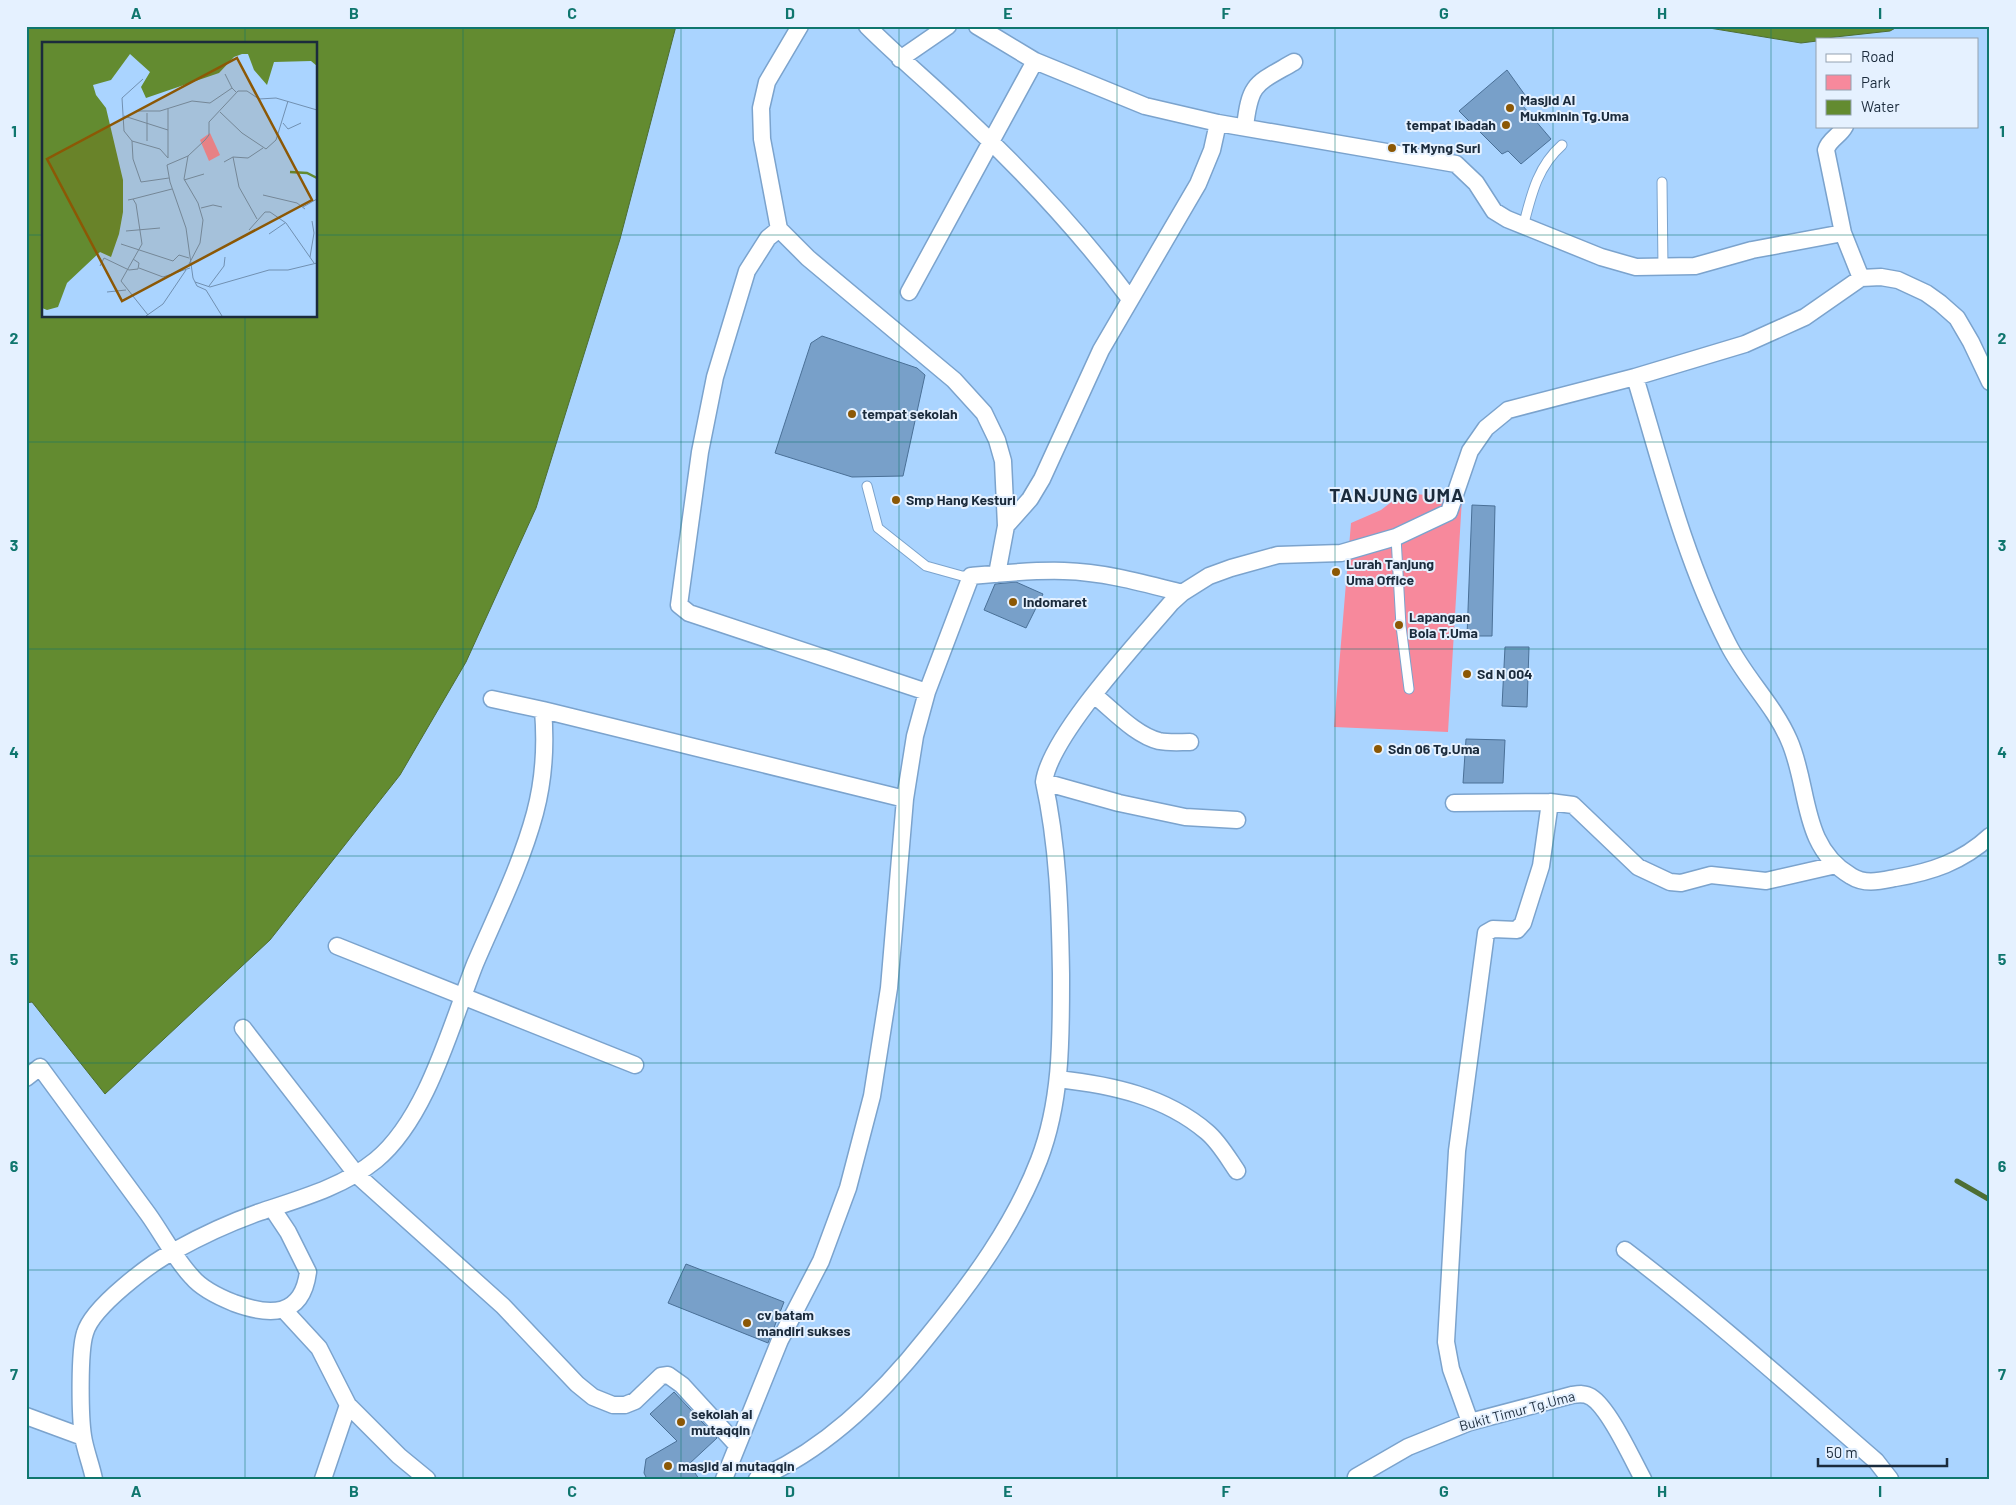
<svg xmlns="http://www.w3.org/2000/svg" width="2016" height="1505" font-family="Barlow,sans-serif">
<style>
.green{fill:#f7899c}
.water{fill:#638b30;stroke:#4d6e34;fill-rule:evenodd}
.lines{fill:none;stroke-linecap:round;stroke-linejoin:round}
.stream{stroke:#4d6e34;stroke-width:5}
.building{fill:#78a0c9;stroke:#4a7097}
.service-casing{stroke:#7ba3cd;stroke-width:11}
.minor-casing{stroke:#7ba3cd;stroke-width:19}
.service{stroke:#fff;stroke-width:9}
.minor{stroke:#fff;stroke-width:16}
.grid{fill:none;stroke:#0f766e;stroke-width:1;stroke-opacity:0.55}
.poi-dot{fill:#8c5805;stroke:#e5f1ff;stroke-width:2}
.labels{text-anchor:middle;stroke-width:4;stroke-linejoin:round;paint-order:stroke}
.poi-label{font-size:14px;font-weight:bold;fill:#1b2b3c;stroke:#e5f1ff;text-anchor:start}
.street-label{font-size:14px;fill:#1b2b3c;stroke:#e5f1ff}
.district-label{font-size:19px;font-weight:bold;letter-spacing:1px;fill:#1b2b3c;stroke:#e5f1ff}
.inset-river{fill:none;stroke:#638b30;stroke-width:2.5}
.inset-road{fill:none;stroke:#7190b1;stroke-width:1}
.view{fill:#8c5805;fill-opacity:0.15;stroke:#8c5805;stroke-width:2.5}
.inset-edge{fill:none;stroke:#1b2b3c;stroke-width:2.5}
.neatline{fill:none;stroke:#0f766e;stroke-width:2}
.grid-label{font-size:16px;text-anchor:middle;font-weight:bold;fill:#0f766e}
</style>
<rect width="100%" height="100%" fill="#aad4ff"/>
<path class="green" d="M1403 493 1462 498 1448 732 1334 727 1351 523 1381 510Z"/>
<path class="water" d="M26 26H676L620 239 536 508 466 662 400 775 270 940 105 1094 32 1002 26 1003ZM44 44H316V316H44Z
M1697 26H1899L1890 31 1817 39V41L1801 43Z"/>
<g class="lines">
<path class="stream" d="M1957 1181 1990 1200"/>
</g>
<path class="building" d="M1507 70 1530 102 1523 106 1551 139 1521 164 1508 151 1502 154 1459 111Z
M822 336 917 368 925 375 903 476 852 477 775 453 811 343Z
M1472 505 1495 506 1492 636H1467Z
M1016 582 1043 594 1026 628 984 610 995 584Z
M1505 647H1529L1527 707 1502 706Z
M1466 739 1505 740 1503 783H1463Z
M686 1264 784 1302 768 1343 668 1303Z
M674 1392 717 1438 689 1464 699 1479H647L644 1473 646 1459 677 1441 650 1414Z"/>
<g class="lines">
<defs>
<path id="service" d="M1662 182 1663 268
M1523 227C1531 196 1537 167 1562 145
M867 486 878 528 926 566 962 576H971
M1396 537 1401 626 1409 689"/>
<path id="minor" d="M800 26 767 82 761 108 762 139 779 229 808 258 954 380 984 413 997 440 1003 461 1006 526
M867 26C898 57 931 84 962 114 1023 171 1080 232 1130 299
M977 26 1035 61 1145 106 1218 123 1456 164 1476 183 1494 211 1507 219 1601 257 1636 267 1695 266 1752 250 1843 233 1861 278
M900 59 948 26
M1245 127C1250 82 1256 84 1294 62
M779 229 768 238 747 271 715 377 700 452 679 605 689 613 927 692
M1843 233 1826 150C1829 139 1840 136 1845 126
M909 292 1035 61
M1635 377C1662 467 1685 560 1728 644 1745 678 1774 705 1789 740 1810 787 1800 846 1851 876 1865 885 1880 881 1895 878 1931 872 1962 862 1990 836
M997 574 1006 526 1030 499 1042 479 1101 350 1198 184 1212 150 1218 123
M1094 695C1113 710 1135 735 1159 741 1169 743 1180 742 1190 742
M543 710 905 799
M1044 782 1119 803 1185 817 1237 820
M1550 802 1573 805 1638 867 1670 882 1681 883 1711 875 1766 881 1836 865
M1454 803 1550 802 1541 866 1523 923 1517 930 1493 929 1486 933 1457 1151 1446 1342 1451 1369 1470 1422
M337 946 635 1065
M243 1028 357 1175 503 1306 577 1384 593 1397 613 1405H625L635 1401 661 1376 668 1375 682 1385 737 1445
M26 1078 40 1067C76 1116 112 1165 148 1214 163 1235 175 1259 192 1277 202 1289 219 1297 234 1303 269 1316 302 1318 308 1272L288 1232 272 1208
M1058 1079C1111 1085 1165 1096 1207 1132 1219 1142 1228 1158 1237 1171
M1625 1250C1712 1316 1793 1389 1876 1461L1890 1479
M284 1310 319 1348 348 1405 399 1456 427 1479
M26 1416 83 1437
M1356 1477 1408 1447 1470 1422 1572 1395C1579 1394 1585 1393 1591 1397 1609 1408 1632 1459 1643 1479
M94 1479C91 1464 85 1450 83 1436 80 1416 79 1351 85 1333 92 1307 151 1263 174 1251 201 1236 231 1222 260 1212 299 1199 343 1187 376 1160 427 1118 451 1025 475 964 496 915 521 865 535 813 544 779 546 745 543 710L492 699
M323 1479 348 1405
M724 1479 780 1340 821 1261 848 1188 872 1096 889 988 905 799 915 736 927 692 971 576C1002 573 1032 570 1064 571 1104 572 1143 583 1182 593L1209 576 1231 568 1278 555 1341 553 1396 537 1449 512 1470 451 1486 428 1508 410 1635 377 1745 344 1805 317 1861 278 1881 277 1898 280 1926 293 1940 303 1957 318 1971 342 1990 382
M757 1479C826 1450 883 1393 928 1336 972 1282 1014 1225 1039 1160 1062 1100 1061 1037 1061 974 1060 910 1058 845 1044 782 1050 736 1138 642 1171 603L1182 593"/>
</defs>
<use href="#service" class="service-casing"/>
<use href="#minor" class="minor-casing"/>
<use href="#service" class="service"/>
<use href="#minor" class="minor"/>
</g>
<path class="grid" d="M245 26V44M463 26V1479M681 26V1479M899 26V1479M1117 26V1479M1335 26V1479M1553 26V1479M1771 26V1479M26 235H44M316 235H1990M245 316V1479M26 442H1990M26 649H1990M26 856H1990M26 1063H1990M26 1270H1990"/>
<g class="poi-dot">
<circle cx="1510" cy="108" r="5"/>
<circle cx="1506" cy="125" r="5"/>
<circle cx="1392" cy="148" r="5"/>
<circle cx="852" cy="414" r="5"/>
<circle cx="896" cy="500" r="5"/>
<circle cx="1336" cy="572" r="5"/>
<circle cx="1013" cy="602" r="5"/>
<circle cx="1399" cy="625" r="5"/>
<circle cx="1467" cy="674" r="5"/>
<circle cx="1378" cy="749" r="5"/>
<circle cx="747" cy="1323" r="5"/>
<circle cx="681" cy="1422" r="5"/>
<circle cx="668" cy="1466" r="5"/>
</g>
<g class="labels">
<g class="poi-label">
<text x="1520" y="105">Masjid Al<tspan x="1520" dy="16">Mukminin Tg.Uma</tspan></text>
<text x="1496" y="130" text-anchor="end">tempat ibadah</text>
<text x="1402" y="153">Tk Myng Suri</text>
<text x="862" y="419">tempat sekolah</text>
<text x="906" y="505">Smp Hang Kesturi</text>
<text x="1346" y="569">Lurah Tanjung<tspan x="1346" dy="16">Uma Office</tspan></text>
<text x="1023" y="607">Indomaret</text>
<text x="1409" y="622">Lapangan<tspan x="1409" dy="16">Bola T.Uma</tspan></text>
<text x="1477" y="679">Sd N 004</text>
<text x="1388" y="754">Sdn 06 Tg.Uma</text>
<text x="757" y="1320">cv batam<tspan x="757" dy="16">mandiri sukses</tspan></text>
<text x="691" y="1419">sekolah al<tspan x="691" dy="16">mutaqqin</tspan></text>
<text x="678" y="1471">masjid al mutaqqin</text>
</g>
<g class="street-label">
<text transform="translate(1517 1411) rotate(-15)" y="5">Bukit Timur Tg.Uma</text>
</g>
<g class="district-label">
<text x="1397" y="502">TANJUNG UMA</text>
</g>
</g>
<g transform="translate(42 42)">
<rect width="275" height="275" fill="#aad4ff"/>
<path d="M168 91 178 113 167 119 158 98Z" fill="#f7899c"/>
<path d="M0 1H275V24L269 19 232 20 225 43 212 28 206 12H200L192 15 177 31 104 56 99 45 108 30 88 12 69 38 51 43 54 53 64 66 81 138V170L77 192 69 215 58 210 25 241 16 265 5 268 0 266Z" fill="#638b30"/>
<path class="inset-river" d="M248 130 265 131 275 136"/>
<path class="inset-road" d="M183 32 190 46M101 37 80 56 82 89 90 99 118 107 126 116M126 67V116M94 69H118L150 59 168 61 190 46 194 50M178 70 200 91 224 107 234 98 246 59M82 74 126 88M241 81 246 87 259 81M90 99 91 117 99 140 127 136M105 99V71M146 114 142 137 156 161 161 178 158 201 147 222M191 115 206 116 221 106M182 120 191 115 197 145 215 177M142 138 162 132M221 153 255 161 263 167M91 157 130 147M86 158 91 157 94 162 100 202 79 239 106 273M261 165 275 157M159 166 171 163 180 165M207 188 223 170H228L244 181 272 221M84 189 118 186M227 192 243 181M79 202 131 219 137 213 147 216M268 215 272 191 270 179M58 224 62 216 87 228 96 227 97 221 91 217M97 226 121 235 148 226M153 240 168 245 227 228H246L275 221M167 244 182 224 183 215M65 250 84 248M104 274 121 262 144 228M180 274 164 248 155 244 151 236 144 186 128 140 125 123 146 114 163 98 167 93V80L196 49H205L217 57 234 56 275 68"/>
<path class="view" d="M195 16 270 158 80 259 5 117Z"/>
<rect width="275" height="275" class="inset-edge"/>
</g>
<rect width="2016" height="1505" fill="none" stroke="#e5f1ff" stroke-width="55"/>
<rect x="1816" y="38" width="162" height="90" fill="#e5f1ff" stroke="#94a2b1"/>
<rect x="1826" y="54" width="25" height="8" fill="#ffffff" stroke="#94a2b1"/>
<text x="1861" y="62" font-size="15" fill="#1b2b3c">Road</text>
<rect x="1826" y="75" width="25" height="15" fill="#f7899c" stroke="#94a2b1"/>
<text x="1861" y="88" font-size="15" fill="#1b2b3c">Park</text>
<rect x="1826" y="100" width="25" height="15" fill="#638b30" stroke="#94a2b1"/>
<text x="1861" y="112" font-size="15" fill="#1b2b3c">Water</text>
<path d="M1818 1458v8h129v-8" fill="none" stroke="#1b2b3c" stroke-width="2.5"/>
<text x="1826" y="1458" font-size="15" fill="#1b2b3c" stroke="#e5f1ff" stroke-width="4" paint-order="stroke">50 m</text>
<rect x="28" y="28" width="1960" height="1450" class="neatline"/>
<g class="grid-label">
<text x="136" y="19">A</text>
<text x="354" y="19">B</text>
<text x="572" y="19">C</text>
<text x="790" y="19">D</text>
<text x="1008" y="19">E</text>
<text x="1226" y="19">F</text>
<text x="1444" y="19">G</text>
<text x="1662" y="19">H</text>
<text x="1880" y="19">I</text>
<text x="14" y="137">1</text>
<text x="2002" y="137">1</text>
<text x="14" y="344">2</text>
<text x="2002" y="344">2</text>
<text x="14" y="551">3</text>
<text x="2002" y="551">3</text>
<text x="14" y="758">4</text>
<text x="2002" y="758">4</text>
<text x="14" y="965">5</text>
<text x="2002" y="965">5</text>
<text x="14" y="1172">6</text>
<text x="2002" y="1172">6</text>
<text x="14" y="1380">7</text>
<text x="2002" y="1380">7</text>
<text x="136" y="1497">A</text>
<text x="354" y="1497">B</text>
<text x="572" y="1497">C</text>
<text x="790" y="1497">D</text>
<text x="1008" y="1497">E</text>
<text x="1226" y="1497">F</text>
<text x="1444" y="1497">G</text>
<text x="1662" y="1497">H</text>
<text x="1880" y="1497">I</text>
</g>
</svg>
